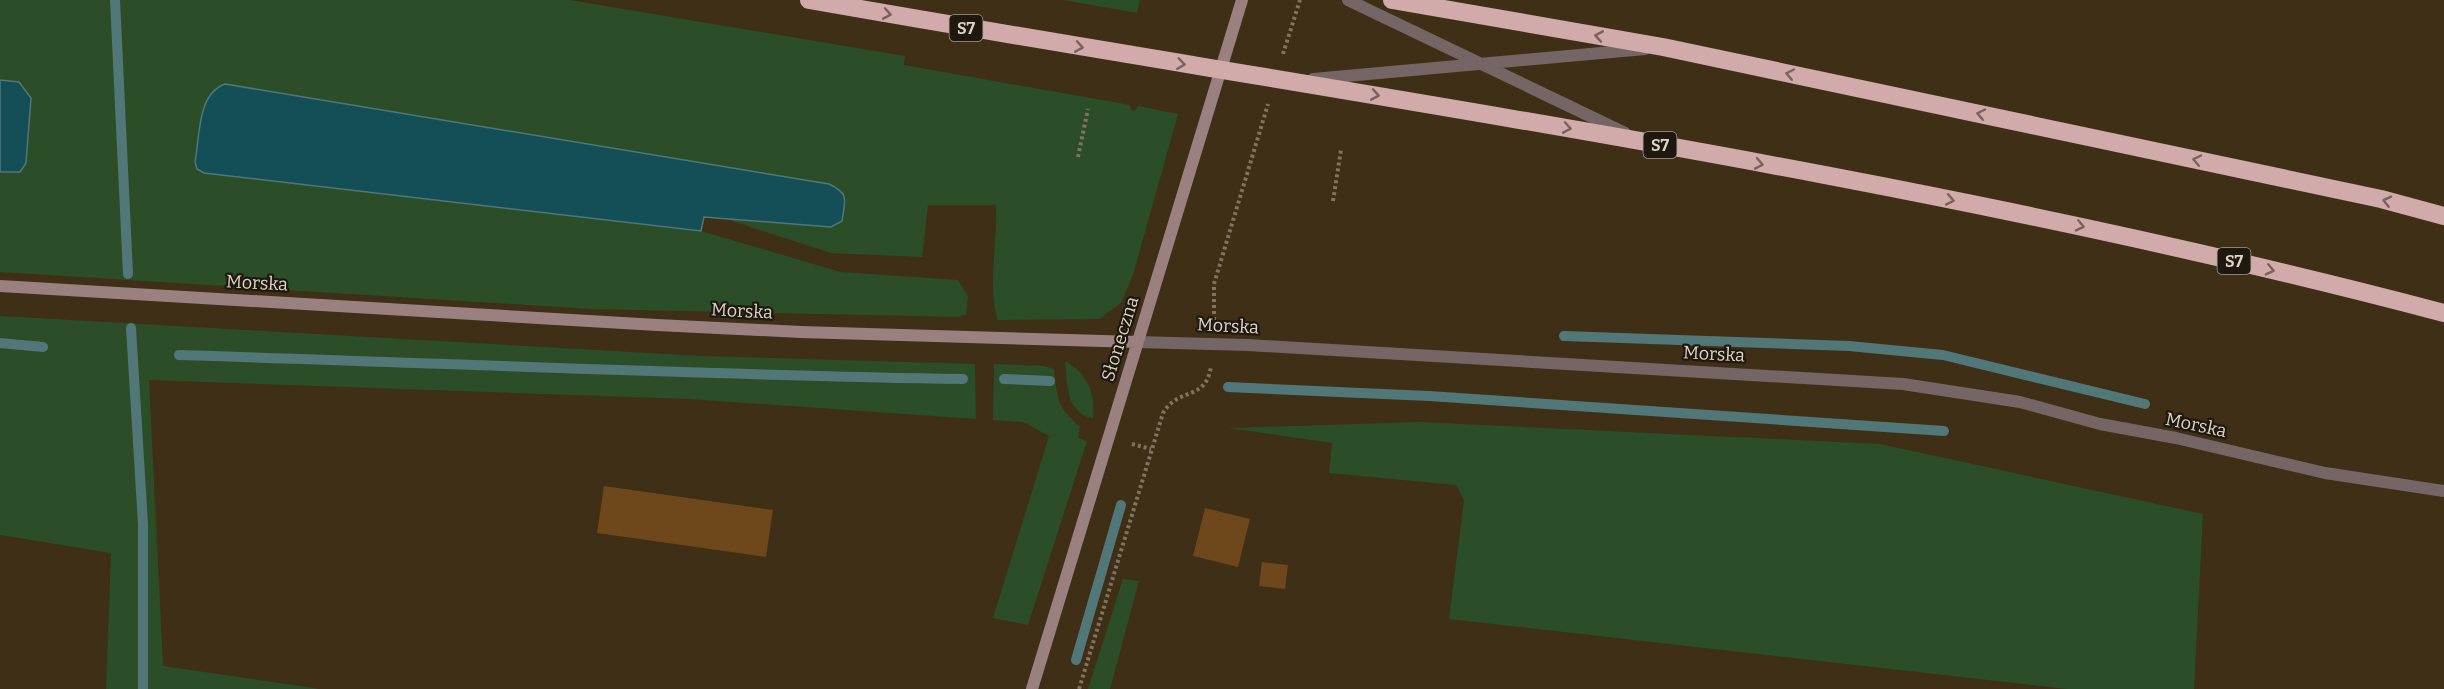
<svg xmlns="http://www.w3.org/2000/svg" width="2444" height="689" font-family="Bitter,serif">
<style>
.green{fill:#2b4e29}
.water{fill:#144f58;stroke:#517779;stroke-width:1.5}
.lines{fill:none;stroke-linecap:round;stroke-linejoin:round}
.stream{stroke:#517779;stroke-width:10}
.building{fill:#6e471a}
.path{stroke:#80735f;stroke-width:4;stroke-dasharray:3 3;stroke-linecap:butt}
.service{stroke:#756564;stroke-width:12}
.minor{stroke:#756564;stroke-width:12}
.secondary{stroke:#9a8180;stroke-width:12}
.motorway{stroke:#d1aba9;stroke-width:18}
.oneway{stroke:#78625c}
.labels{text-anchor:middle;stroke-width:4.5;stroke-linejoin:round;paint-order:stroke}
.shield{fill:#1f180e;stroke:#a59c8f;stroke-width:1.5}
.shield-label{font-size:16px;font-weight:bold;fill:#ded4c6}
.street-label{font-size:18px;fill:#ded4c6;stroke:#1f180e}
</style>
<rect width="100%" height="100%" fill="#3e2f16"/>
<path class="green" d="M0 0H570L905 56 904 65 1130 105 1131 110 1135 111 1138 106 1178 114 1133 275 1121 303 1099 319 998 320C987 292 998 237 996 205H928L922 257 831 253 723 218 831 227 204 173 701 231 841 272 958 280 968 296 966 314 959 317 591 309 0 272V172L9 173 19 82 0 80Z
M1063 0H1140L1137 13Z
M0 316 702 356 975 364 976 419 689 399 149 380 163 666 320 689H106L111 553 0 535Z
M1065 361C1089 375 1095 393 1093 419 1065 411 1068 386 1065 361Z
M994 364 1044 366 1054 369C1058 402 1056 404 1080 427L1078 438 1087 441 1028 625 993 618 1049 436 1023 422 993 420Z
M1420 422 1880 444 2203 514 2194 689H2067L1449 619 1464 500 1456 485 1329 473 1332 443 1228 428Z
M1123 579 1139 581 1110 689H1088Z"/>
<path class="water" d="M0 80 19 82 31 98 26 163 20 172H0Z
M225 84 829 184C850 194 845 200 842 221L831 227 704 217 701 231 204 173 197 169 195 162C200 136 197 94 225 84Z"/>
<g class="lines">
<path class="stream" d="M115 0 128 274
M131 328 143 524V689
M1564 336 1849 346 1943 355 2145 404
M0 343 43 347
M179 355C440 363 701 375 963 379
M1004 379 1050 381
M1228 387 1429 396 1944 431
M1076 660 1121 505"/>
</g>
<path class="building" d="M604 486 773 510 766 557 597 533Z
M1205 508 1250 519 1238 567 1193 556Z
M1262 562 1288 565 1285 589 1259 586Z"/>
<g class="lines">
<path class="path" d="M1283 54 1300 0
M1078 157 1088 109
M1333 201 1341 150
M1214 320V284L1268 104
M1132 444 1151 449
M1079 689 1163 413C1179 386 1206 402 1211 366"/>
<path class="service" d="M1348 0 1625 133
M1313 79 1645 49"/>
<path class="minor" d="M1137 342 1248 345 1903 384 2020 402 2100 424 2176 438 2325 473 2444 491"/>
<path class="secondary" d="M0 286 657 325 801 332 1137 342
M1032 689 1242 0"/>
<path class="motorway" d="M809 0C1355 96 1907 171 2444 313
M1392 0 1663 47 2381 199 2444 216"/>
</g>
<defs><path id="oneway-chevron" d="M-2-3.5L2.5 0L-2 3.5" fill="none" stroke-width="1.6" stroke-linecap="round" stroke-linejoin="round" transform="scale(1.5)"/></defs>
<g class="oneway">
<use href="#oneway-chevron" transform="translate(887 14) rotate(10)"/>
<use href="#oneway-chevron" transform="translate(1599 36) rotate(-170)"/>
<use href="#oneway-chevron" transform="translate(1079 47) rotate(10)"/>
<use href="#oneway-chevron" transform="translate(1181 64) rotate(8)"/>
<use href="#oneway-chevron" transform="translate(1790 74) rotate(-168)"/>
<use href="#oneway-chevron" transform="translate(1375 95) rotate(10)"/>
<use href="#oneway-chevron" transform="translate(1981 114) rotate(-168)"/>
<use href="#oneway-chevron" transform="translate(1567 128) rotate(10)"/>
<use href="#oneway-chevron" transform="translate(2197 160) rotate(-168)"/>
<use href="#oneway-chevron" transform="translate(1759 164) rotate(11)"/>
<use href="#oneway-chevron" transform="translate(1950 200) rotate(11)"/>
<use href="#oneway-chevron" transform="translate(2387 201) rotate(-166)"/>
<use href="#oneway-chevron" transform="translate(2080 226) rotate(13)"/>
<use href="#oneway-chevron" transform="translate(2270 270) rotate(13)"/>
</g>
<g class="labels">
<g class="shield">
<rect x="949.5" y="15" width="33" height="26" rx="4.5"/>
<rect x="1643.5" y="132" width="33" height="26" rx="4.5"/>
<rect x="2217.5" y="248" width="33" height="26" rx="4.5"/>
</g>
<g class="shield-label">
<text x="966" y="34">S7</text>
<text x="1660" y="151">S7</text>
<text x="2234" y="267">S7</text>
</g>
<g class="street-label">
<text transform="translate(257 283) rotate(3)" y="6">Morska</text>
<text transform="translate(742 311) rotate(3)" y="6">Morska</text>
<text transform="translate(1228 326) rotate(3)" y="6">Morska</text>
<text transform="translate(1120 339) rotate(-73)" y="6">Słoneczna</text>
<text transform="translate(1714 354) rotate(3)" y="6">Morska</text>
<text transform="translate(2196 425) rotate(12)" y="6">Morska</text>
</g>
</g>
</svg>
